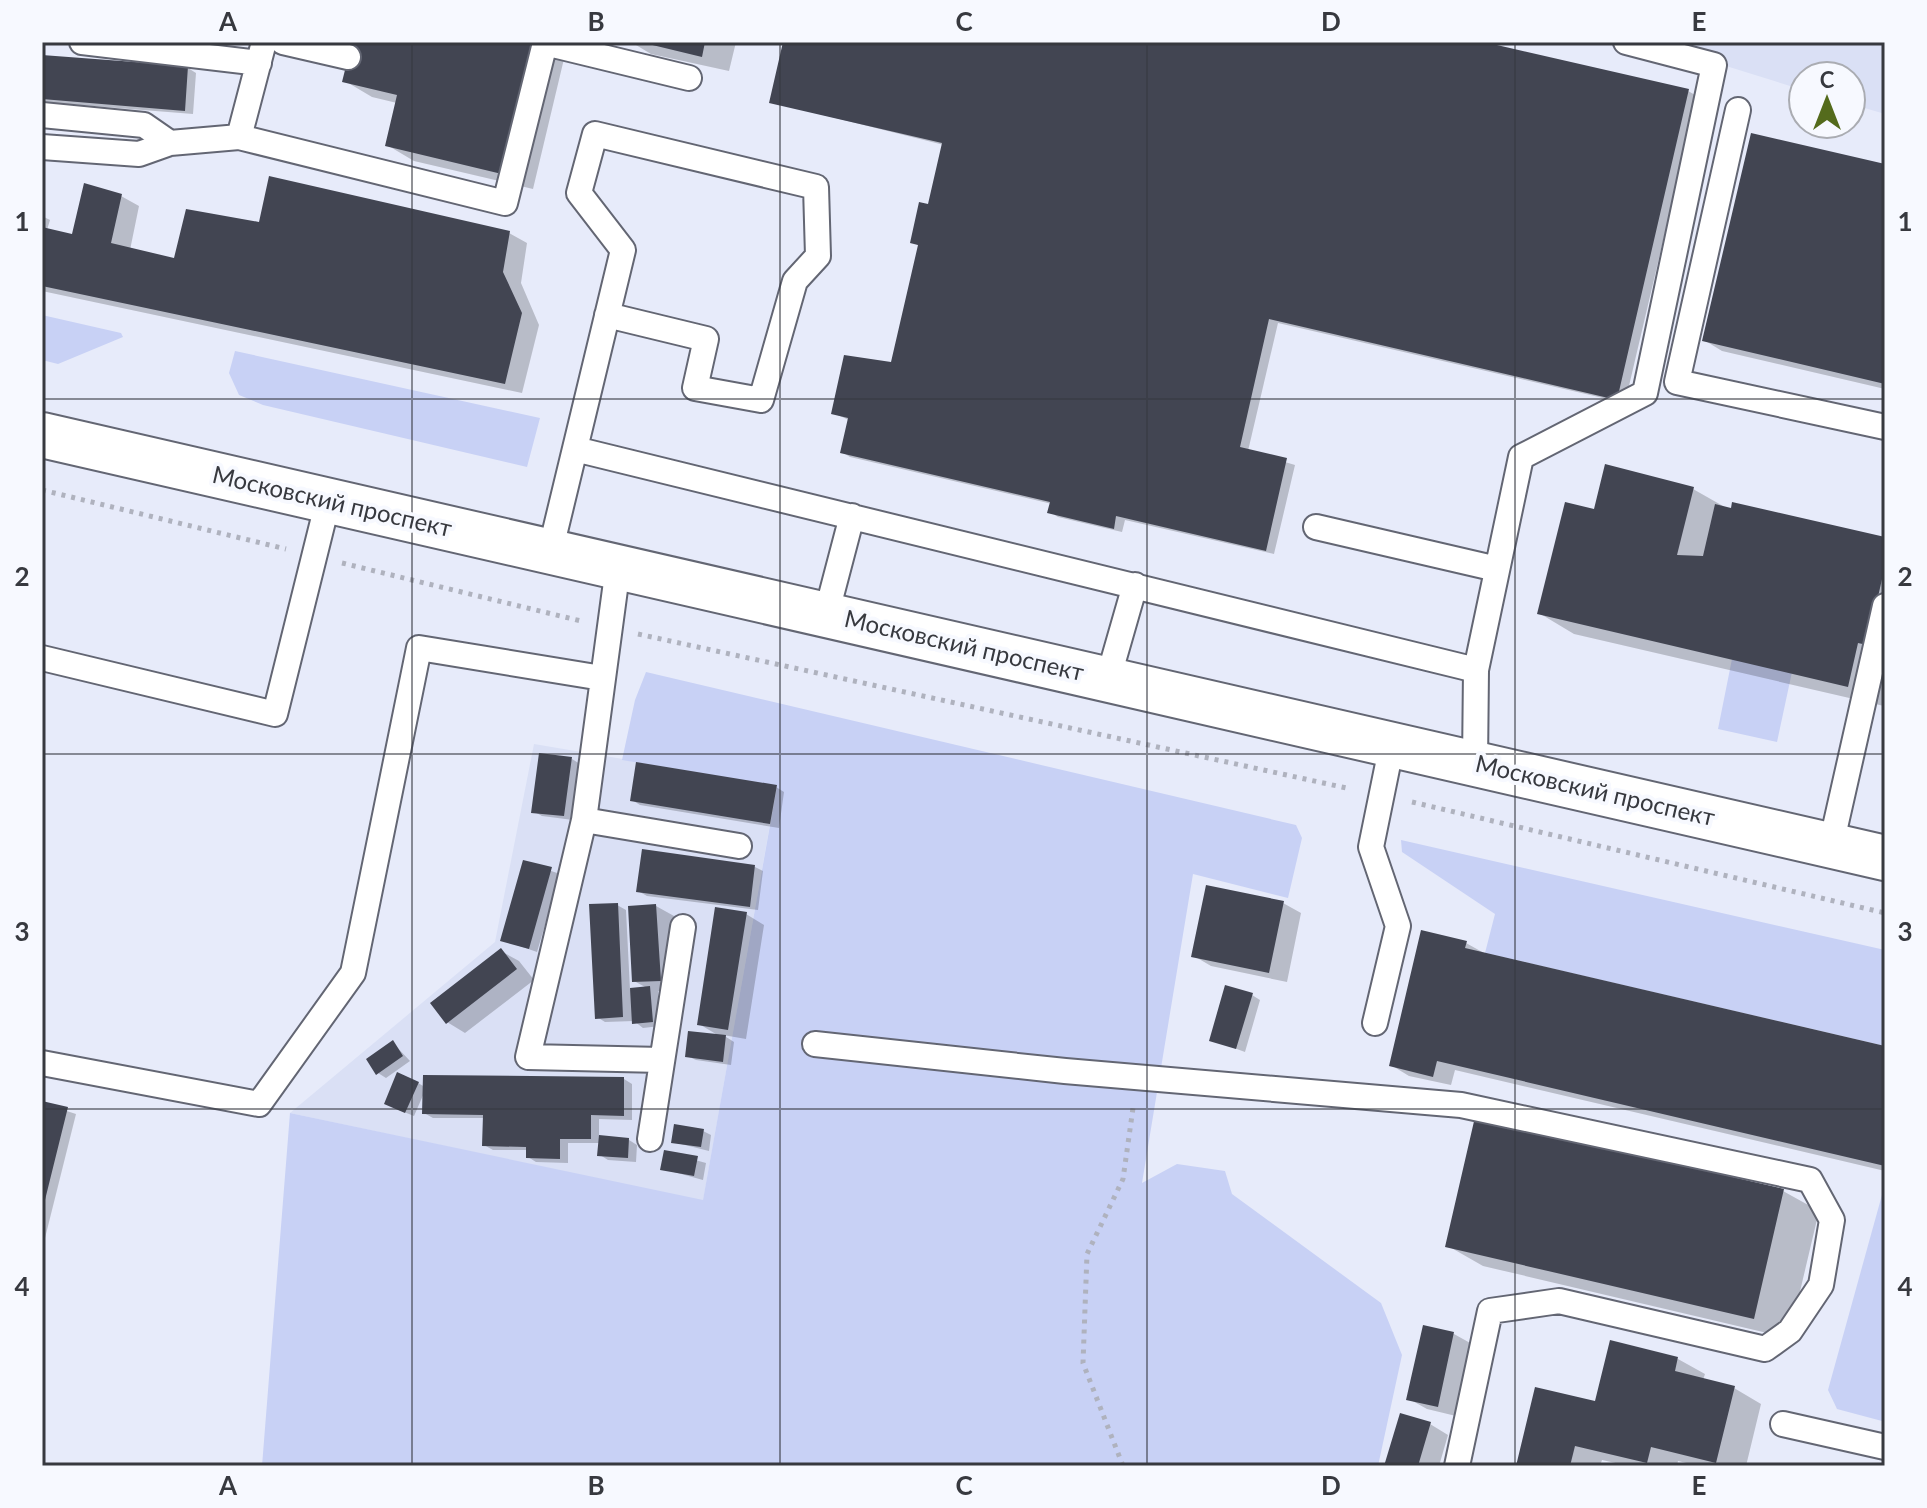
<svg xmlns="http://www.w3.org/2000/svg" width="1927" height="1508" font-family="Lato,sans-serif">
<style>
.built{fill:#dae0f5}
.green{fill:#c8d1f5}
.shadow{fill:#0003}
.building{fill:#424552}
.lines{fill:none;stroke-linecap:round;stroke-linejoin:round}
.lane-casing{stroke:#636673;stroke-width:28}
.secondary-casing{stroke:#636673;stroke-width:48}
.path{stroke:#afb2be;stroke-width:5;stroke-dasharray:4 6;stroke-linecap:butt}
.lane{stroke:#fff;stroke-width:24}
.secondary{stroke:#fff;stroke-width:44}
.grid{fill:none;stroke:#37393f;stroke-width:2;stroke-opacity:0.55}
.labels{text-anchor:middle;stroke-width:8;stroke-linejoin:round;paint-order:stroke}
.street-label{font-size:24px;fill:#37393f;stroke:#f7f9ff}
.neatline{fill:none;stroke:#37393f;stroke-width:3}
.grid-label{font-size:26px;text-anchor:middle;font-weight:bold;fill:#37393f}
</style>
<rect width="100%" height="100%" fill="#e7ebfa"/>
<path class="built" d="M1649 42H1885V114L1851 104V76H1803V90Z
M534 744 777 785 703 1201 290 1113 495 942Z"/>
<path class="green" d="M42 315 121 333 123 337 58 364 42 360Z
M235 351 540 418 527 467 263 405 239 395 229 373Z
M1732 659 1792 672 1777 742 1718 729Z
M646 672 1296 825 1302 838 1288 898 1193 874 1142 1183 1177 1164 1225 1171 1232 1194 1381 1303 1402 1355 1378 1466H262L290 1113 703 1200 777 786 622 760 635 700Z
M1401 840 1885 950V1046L1485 953 1495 914 1402 852Z
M1885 1184V1419L1882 1421 1837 1409 1828 1390Z"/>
<path class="shadow" d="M354 42H568L533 189 414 161 387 145 397 103 372 97 345 81Z
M631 42H736L729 71 651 54Z
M785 42H1475L1688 91 1697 96 1625 403 1278 323 1248 451 1295 465 1274 554 1125 520 1122 532 1058 517 1050 512 1052 504 850 457 842 452 849 420 833 413 893 365 920 246 912 242 929 206 944 145 771 102Z
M42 57 188 68 196 73 193 114 42 102Z
M1885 166V389L1722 351 1704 340Z
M121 196 139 206 130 250 175 260 260 224 509 233 527 243 521 283 539 325 522 393 42 291V216L50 220 47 230 74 237Z
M1693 489 1730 510 1885 539 1884 706 1574 634 1539 613 1596 511Z
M572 759 580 764 573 820 542 816 533 811Z
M776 787 784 792 779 828 640 805 632 800Z
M525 862 560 874 537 952 502 940Z
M755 867 763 871 758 910 647 896 638 891Z
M1283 903 1301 913 1287 982 1211 966 1194 956Z
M617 905 626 910 630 990 647 988 634 981 656 906 674 916 678 990 658 991 660 1026 643 1028 634 1021 605 1022 597 1017Z
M746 914 764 925 746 1039 723 1035 734 1042 731 1065 696 1060 687 1056 721 1037 699 1024Z
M1466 943 1484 953 1885 1048V1171L1455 1070 1451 1085 1409 1076 1391 1065Z
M501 951 519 961 534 980 465 1033 447 1022Z
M1252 995 1260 1000 1245 1052 1212 1040Z
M393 1043 410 1061 386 1078 378 1073Z
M624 1079 632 1084V1120L599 1119V1137L629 1140 637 1145 636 1162 608 1160 600 1155V1143H568V1163L536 1162 528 1157V1150H493L484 1145 485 1118H433L424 1113V1093L414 1116 394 1108 418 1083 425 1087Z
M42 1103 76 1114 42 1250Z
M703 1131 711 1135 709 1151 673 1142Z
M666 1152 706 1163 703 1180 663 1169Z
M1783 1191 1819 1211 1789 1338 1483 1266 1448 1246Z
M1425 1328 1454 1334 1472 1344 1456 1416 1427 1409 1409 1399Z
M1678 1359 1705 1374 1703 1380 1734 1388 1761 1404 1746 1466H1699L1678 1461 1677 1466H1629L1602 1460 1600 1466H1518L1596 1404Z
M1430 1424 1448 1435 1439 1466H1386Z"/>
<path class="building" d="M352 42H538L506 175 385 146 397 95 342 82Z
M640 42H705L702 57Z
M783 42H1484L1689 89 1617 400 1269 319 1240 447 1287 458 1266 551 1116 516 1114 529 1047 513 1050 502 840 453 848 418 831 414 844 355 891 362 918 245 910 243 919 202 928 204 942 143 769 103Z
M42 55 188 66 185 111 42 99Z
M1751 133 1885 164V384L1702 341Z
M269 176 510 231 503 272 522 313 505 384 42 286V227L72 234 84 183 122 194 111 243 174 258 186 209 259 222Z
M1605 464 1694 487 1677 555 1703 556 1715 504 1731 508 1732 502 1885 537V566L1867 645 1858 643 1848 687 1537 614 1565 502 1594 509Z
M539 753 572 757 564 816 531 813Z
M636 762 777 785 770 824 630 801Z
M642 849 755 865 750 907 636 892Z
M523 860 552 867 529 949 500 941Z
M1206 885 1284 901 1269 973 1191 957Z
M618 903 623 1017 595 1019 589 904Z
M656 904 661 981 632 982 628 906Z
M715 907 747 912 728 1030 697 1025Z
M1421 930 1467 941 1465 948 1885 1046V1166L1437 1061 1433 1077 1389 1066Z
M501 948 517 969 446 1024 430 1003Z
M1225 985 1253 993 1236 1049 1209 1041Z
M650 986 653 1022 632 1024 630 988Z
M688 1031 726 1035 723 1062 685 1057Z
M393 1040 403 1056 376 1075 366 1059Z
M397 1072 419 1082 405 1113 384 1104Z
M423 1075 624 1077V1116L591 1115V1139H560V1159L526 1158V1147L482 1146 483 1115 422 1114Z
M42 1101 68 1107 43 1208H42Z
M1475 1117 1784 1189 1754 1319 1445 1247Z
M674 1124 704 1129 701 1147 671 1143Z
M599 1135 629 1138 628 1158 597 1156Z
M664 1150 698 1156 694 1176 660 1170Z
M1423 1325 1454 1332 1438 1407 1406 1400Z
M1610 1340 1678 1357 1675 1371 1735 1386 1716 1463 1651 1447 1647 1463 1575 1446 1570 1466H1516L1535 1387 1595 1401Z
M1400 1413 1431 1422 1418 1466H1384Z"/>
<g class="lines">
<defs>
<path id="lane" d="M82 42 259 63
M283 42 348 57
M1738 110 1677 382 1885 427
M42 115 144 125 170 143
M239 137 264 42
M42 147 139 154 170 143 239 137 505 203 545 43 689 78
M575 449 1476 670 1475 764
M1316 527 1497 569
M550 552C575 451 599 350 623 250L579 193 595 134 816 187 818 256 795 281 761 400 695 388 706 339 607 315
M618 567 584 820 528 1057 662 1060
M826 615 852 516
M42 658 275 714 328 501
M1476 670 1521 457 1645 393 1714 65 1626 42
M1108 679 1135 585
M584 820 739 846
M1831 845 1885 606
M1375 1023 1398 926 1371 847 1392 744
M815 1044 1065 1071 1461 1105 1810 1180 1832 1220 1821 1285 1790 1331 1765 1349 1559 1301 1490 1311 1457 1466
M42 1063 259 1104 353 973 419 648 602 678
M650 1139 683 927
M1783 1424 1885 1447"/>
<path id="secondary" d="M42 435 1885 858"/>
</defs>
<use href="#lane" class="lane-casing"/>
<use href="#secondary" class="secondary-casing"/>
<path class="path" d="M42 490 286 549
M342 563 581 621
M638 634 1351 789
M1412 802 1885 913
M1123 1466 1083 1363 1087 1254 1123 1179 1133 1108"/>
<use href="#lane" class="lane"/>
<use href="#secondary" class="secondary"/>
</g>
<path class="grid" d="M412 42V1466M780 42V1466M1147 42V1466M1515 42V1466M42 399H1885M42 754H1885M42 1109H1885"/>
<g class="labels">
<g class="street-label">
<text transform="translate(332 502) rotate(13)" y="8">Московский проспект</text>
<text transform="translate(964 646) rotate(13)" y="8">Московский проспект</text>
<text transform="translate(1595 791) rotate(13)" y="8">Московский проспект</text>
</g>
</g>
<rect width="1927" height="1508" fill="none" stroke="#f7f9ff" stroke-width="88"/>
<g transform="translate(1827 100)"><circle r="38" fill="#f7f9ff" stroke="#aaacb2" stroke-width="2"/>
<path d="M0-6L14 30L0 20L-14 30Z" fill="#546b1c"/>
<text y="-12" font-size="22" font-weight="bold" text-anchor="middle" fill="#37393f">С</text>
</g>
<rect x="44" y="44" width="1839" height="1420" class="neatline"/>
<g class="grid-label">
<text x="228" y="31">A</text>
<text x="596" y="31">B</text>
<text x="964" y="31">C</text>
<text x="1331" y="31">D</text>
<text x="1699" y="31">E</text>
<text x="22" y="231">1</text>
<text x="1905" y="231">1</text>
<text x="22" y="586">2</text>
<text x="1905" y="586">2</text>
<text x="22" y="941">3</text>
<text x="1905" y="941">3</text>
<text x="22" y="1296">4</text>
<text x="1905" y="1296">4</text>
<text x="228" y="1495">A</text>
<text x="596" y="1495">B</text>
<text x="964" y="1495">C</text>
<text x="1331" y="1495">D</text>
<text x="1699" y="1495">E</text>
</g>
</svg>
